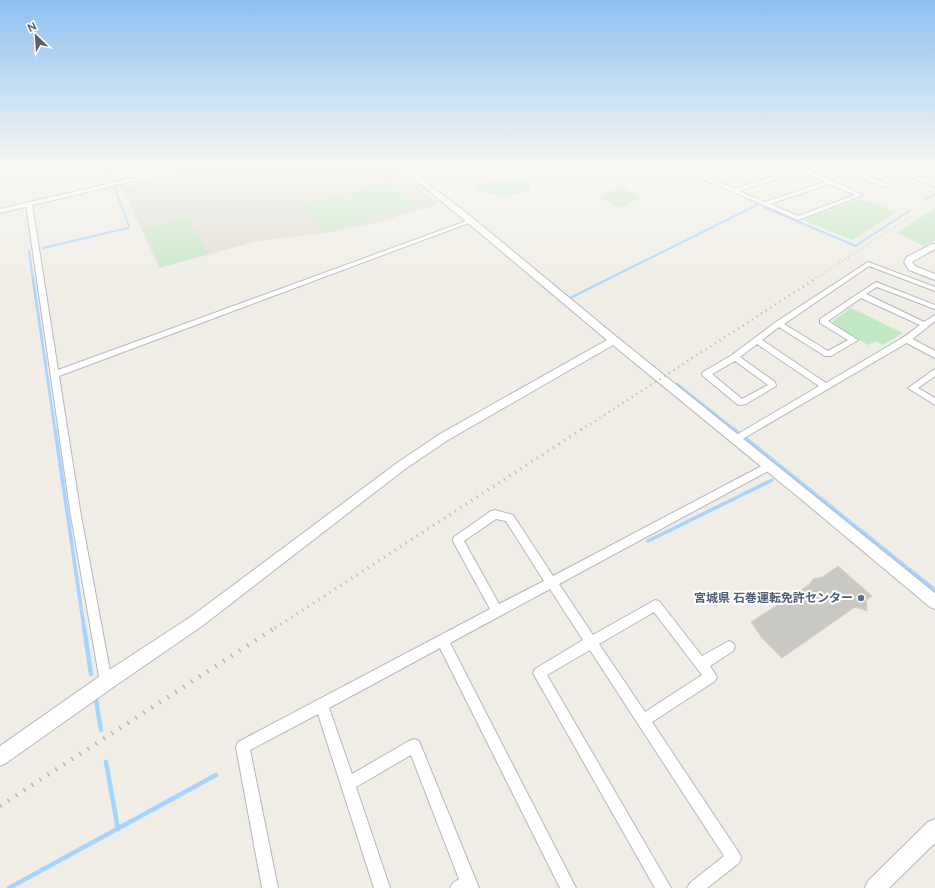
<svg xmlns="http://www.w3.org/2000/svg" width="935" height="888" font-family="Raleway,'Noto Sans JP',sans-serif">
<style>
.education{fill:#dfdcd3}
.green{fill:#c2e7c3}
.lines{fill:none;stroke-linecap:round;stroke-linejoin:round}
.stream-far3{stroke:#a5d4ff;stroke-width:2}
.stream-far2{stroke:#a5d4ff;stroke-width:2.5}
.stream-far1{stroke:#a5d4ff;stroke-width:3.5}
.stream{stroke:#a5d4ff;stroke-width:4.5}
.building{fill:#cac8c2;stroke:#d4cfc3}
.minor-casing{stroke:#b5b7bc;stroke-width:2}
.tertiary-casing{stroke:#b5b7bc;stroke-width:2}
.minor{fill:#fff;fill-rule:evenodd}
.tertiary{fill:#fff;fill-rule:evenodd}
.rail-far3{stroke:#b4b4b5;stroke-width:2;stroke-dasharray:0.5 3;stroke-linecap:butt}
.rail-far2{stroke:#b4b4b5;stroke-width:2.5;stroke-dasharray:1 4.5;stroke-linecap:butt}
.rail-far1{stroke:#b4b4b5;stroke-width:3.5;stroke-dasharray:1 5.5;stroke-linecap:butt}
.rail{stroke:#b4b4b5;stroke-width:4.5;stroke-dasharray:1.5 8;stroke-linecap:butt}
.service-dot{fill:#5c6f8a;stroke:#fff;stroke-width:1.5}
.labels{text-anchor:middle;stroke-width:4;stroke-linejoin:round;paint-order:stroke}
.near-service-label{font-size:12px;font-weight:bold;fill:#4e5e75;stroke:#fff;text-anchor:end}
</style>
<rect width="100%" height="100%" fill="#efede5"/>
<path class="education" d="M214 165H390L438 204 383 221 327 233 258 241 159 268 122 187Z"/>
<path class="green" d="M520 178 528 181 531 192 502 196 478 192 474 190 471 186 500 180Z
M389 182 415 205 325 231 302 205Z
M621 186 643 198 618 208 596 196Z
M860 199 896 212 852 240 806 221 805 219Z
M935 208V240L924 246 897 233Z
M188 217 207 254 161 267 145 228Z
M851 308 903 333 883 345 876 341 868 345 834 325 833 321Z"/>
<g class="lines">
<path class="stream-far3" d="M106 165 112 180
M925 200 935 194
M763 207 856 246
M857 245 909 211
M43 248 128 228 129 226 115 189
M29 251 33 280
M606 280 757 205"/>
<path class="stream-far2" d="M33 279 55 430
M570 298 608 279
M677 384 735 430"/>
<path class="stream-far1" d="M55 429 84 628
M734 429 935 590
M648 541 772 480"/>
<path class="stream" d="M84 627 91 674
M96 700 101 730
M106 762 118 829
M9 888 216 775"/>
</g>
<path class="building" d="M838 566 872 596 866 600 867 611 855 607 782 658 762 638 751 622 809 585 813 579 823 577Z"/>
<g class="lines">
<defs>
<path id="minor" d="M671 165H678L704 176 738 165H746L708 178 734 189 797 169 791 165H798L863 195 798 220ZM801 171 826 182 765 202 739 191ZM830 184 855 195 798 216 770 204Z
M881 165H888L935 183V187Z
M29 202 32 204 58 370 469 220 474 221 59 376 81 516 112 682 110 686 106 688 102 686 100 682 71 516 26 204Z
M868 262 935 287V291L869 266 784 324 828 351 848 340 820 323V319L876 282 935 305V309L877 287 866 294 924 322 935 315V321L910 341 739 441H733L732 439 733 437 819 386 757 344 740 357 775 382 776 386 746 404 740 405 737 404 703 376 702 374 703 372 732 355 776 322ZM861 298 920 325 904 337 826 383 762 340 779 327 825 356H831L858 340 828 321ZM735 361 768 385 742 399 712 374Z
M935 369V376L918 388 935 398V405L908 388Z
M769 462 772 463 774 466 772 469 559 584 593 635 655 600 659 601 702 656 729 641 733 643 735 647 733 651 710 666 717 677 715 681 652 722 739 853 741 858 739 863 707 888H687L690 883 724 856 590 650 547 675 671 888H655L533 673 535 669 583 640 550 589 450 643 576 888H560L440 648 329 708 352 774 409 741 414 739 419 741 479 888H450L453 883 459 879 411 755 356 787 390 888H374L318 714 250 750 278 888H262L236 747 238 742 490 609 454 543 453 540 454 537 491 511 495 510 513 515 553 576ZM496 519 506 521 544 581 499 604 464 541ZM654 612 702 675 645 712 599 644Z"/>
<path id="tertiary" d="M188 165H200L0 213V209Z
M397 165H404L474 219 618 338 935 593V609L930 607 802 500 613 345 448 440 405 469 202 626 112 688 6 763 0 766V746L100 676 192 616 397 463 440 434 607 340 468 223Z
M835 165H844L889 185 885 187H882Z
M932 244H935V249L912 262 915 266 935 274V280L909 270 904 262 907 257Z
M907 336 935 351V358L903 341 902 339 903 337Z
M935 819V843L889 888H865L868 881 928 822Z"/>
</defs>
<use href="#minor" class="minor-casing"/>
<use href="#tertiary" class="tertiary-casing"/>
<use href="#minor" class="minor"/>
<use href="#tertiary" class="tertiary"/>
<path class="rail-far3" d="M813 280 935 201"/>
<path class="rail-far2" d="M581 430 815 279"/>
<path class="rail-far1" d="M275 628 582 429"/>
<path class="rail" d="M0 806 276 627"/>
</g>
<linearGradient id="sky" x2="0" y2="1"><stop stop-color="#8dc1f1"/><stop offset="0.57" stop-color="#f8f7f3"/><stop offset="1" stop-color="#f8f7f3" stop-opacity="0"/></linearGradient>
<rect width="935" height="289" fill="url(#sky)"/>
<circle class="service-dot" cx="861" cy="598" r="4"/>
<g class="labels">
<g class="near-service-label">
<text x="853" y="602">宮城県 石巻運転免許センター</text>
</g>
</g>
<g transform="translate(36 36) rotate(335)" stroke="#ffffff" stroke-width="3" paint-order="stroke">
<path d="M0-3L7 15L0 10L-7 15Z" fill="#5d6065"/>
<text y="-6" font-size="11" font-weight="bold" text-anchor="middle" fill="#5d6065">N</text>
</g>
</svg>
